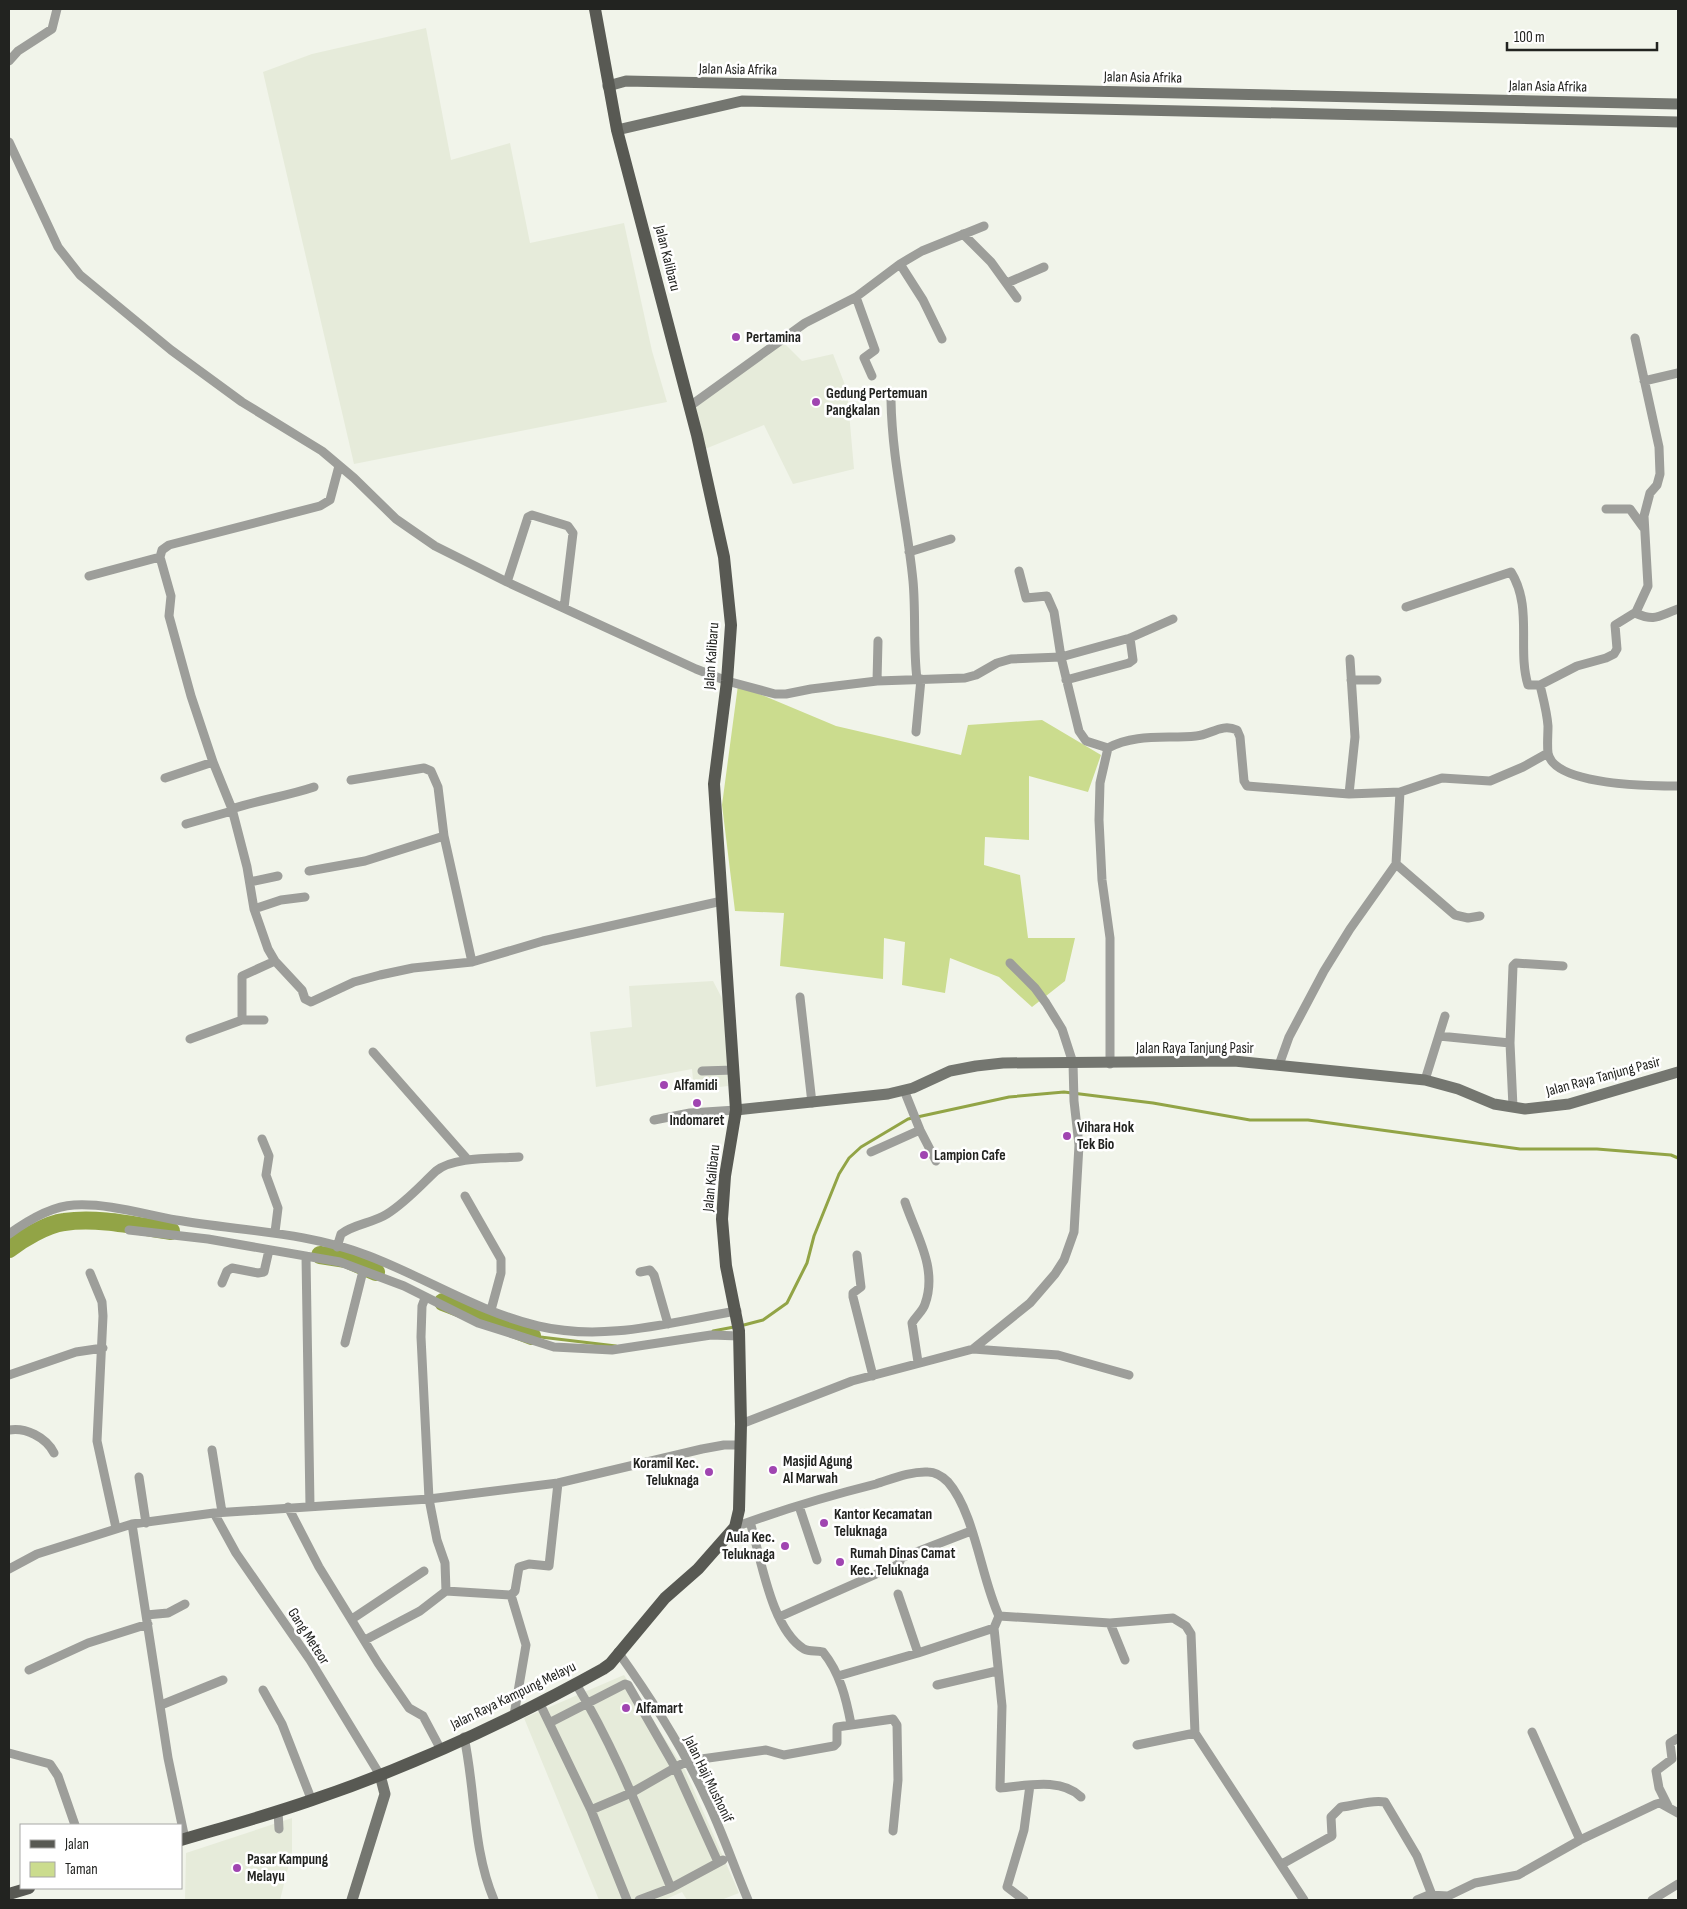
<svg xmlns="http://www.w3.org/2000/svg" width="1687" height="1909" font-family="'Sofia Sans Condensed',sans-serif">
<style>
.built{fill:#e6ebda}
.green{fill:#cbdc8e}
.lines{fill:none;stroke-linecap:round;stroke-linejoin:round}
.stream{stroke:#92a446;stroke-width:3}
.river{stroke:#92a446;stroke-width:18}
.street{stroke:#9d9e9a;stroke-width:9}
.secondary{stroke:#747670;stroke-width:11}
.primary{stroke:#585953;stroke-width:12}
.poi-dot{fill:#a045b1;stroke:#fff;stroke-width:2}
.labels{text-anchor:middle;stroke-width:5;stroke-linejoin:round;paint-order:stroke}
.street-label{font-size:15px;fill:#222320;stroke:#fff}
.poi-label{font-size:15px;font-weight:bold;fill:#222320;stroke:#fff;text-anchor:start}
</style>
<rect width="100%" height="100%" fill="#f1f4ea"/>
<path class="built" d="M426 28 451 160 510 143 530 243 624 223 652 351 667 402 354 464 263 72 312 54Z
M782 341 802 361 833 354 847 390 854 469 793 484 764 425 705 449 693 408Z
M713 981 724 1002 728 1086 694 1090 692 1069 596 1087 590 1032 632 1027 629 986Z
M624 1675 685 1770 739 1893 721 1900H687L682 1892 664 1900H599L524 1718Z
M292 1818V1852L280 1900H185L186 1853Z"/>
<path class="green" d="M738 685 836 726 961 755 968 725 1042 720 1101 755 1088 792 1029 776V840L985 837 984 865 1020 875 1028 938H1075L1065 981 1032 1007 999 977 950 958 945 993 902 985 905 942 884 938 883 979 780 966 784 913 735 911 722 805Z"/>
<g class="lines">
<path class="stream" d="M740 1326 763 1320 787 1303 807 1263 814 1236 839 1174 849 1158 861 1147 908 1119 1009 1097 1064 1092 1153 1103 1250 1120H1308L1520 1149H1597L1671 1155 1678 1158
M713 1331 734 1327
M532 1336 616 1346"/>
<path class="river" d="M9 1249C22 1239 47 1224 64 1222 99 1217 136 1226 171 1231
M320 1255 346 1259 376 1272
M443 1302 532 1336"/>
<path class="street" d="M9 61 18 51 52 29 57 9
M9 142 58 247 80 275 171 350 242 402 322 451 354 478 396 519 435 546 507 582 696 669 727 681 775 694H786L811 689 877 681 965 678 976 675 997 663 1011 659 1061 657 1130 638 1173 619
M963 234 991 262 1017 298
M900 264 923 300 942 339
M1007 283 1044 267
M856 297 875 350 864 358 872 376
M1635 338 1659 447 1660 474 1657 485 1650 493 1644 516 1648 586 1636 612 1615 625 1617 649 1614 654 1606 658 1577 666 1540 685C1543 698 1547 712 1548 726 1548 735 1547 744 1548 753 1554 786 1652 786 1678 786
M1644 381 1678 373
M891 400C892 462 907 519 913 581 916 613 913 647 917 679
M690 406 805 323 856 297 900 264 922 251 984 226
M339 466 330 500 320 506 169 545 162 550 160 557 171 596 169 616 191 696 213 762 232 809 247 867 254 909 268 949 275 961 302 990 305 999 311 1002 354 982 380 975 413 968 472 962 543 941 722 901
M1606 509H1630L1643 527
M909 552 951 539
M1019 571 1026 598 1047 596 1054 612 1061 657 1079 731 1086 741 1108 748 1100 783 1099 820 1102 880 1110 938V1064
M89 576 160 557
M507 582 528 517 532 515 568 526 573 533 564 608
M1406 607 1511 572C1533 607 1517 649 1528 685H1540
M1635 613C1656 622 1658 616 1678 609
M1066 680 1129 663 1133 660 1130 638
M1351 680H1377
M877 681 878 641
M916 732 921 679
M1108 748C1135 733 1167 739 1196 736 1211 735 1221 723 1237 730L1240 737 1244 781 1247 786 1349 794 1400 792 1442 778 1490 781 1523 767 1548 753
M165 778 213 762
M351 780 424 768 431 771 438 787 444 836 472 962
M1349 794 1355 737 1350 659
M232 809C259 800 287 796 314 787
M186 824 232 811
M1396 864 1455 915 1468 918 1480 916
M309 871 365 861 444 836
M250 882 278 876
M254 909 281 900 305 897
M800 997 812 1103
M242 1020V976L275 961
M1439 1036 1510 1043
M190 1039 242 1020H264
M373 1052 468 1160
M1279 1065 1289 1037 1324 971 1350 929 1396 864 1400 792
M702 1071 734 1070
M1425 1080 1445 1016
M904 1090 920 1130 936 1161
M1513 1107 1510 1043 1513 966 1516 963 1563 966
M654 1120 690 1113 736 1110
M262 1139 269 1156 266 1175 278 1208 275 1232
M871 1152 920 1130
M465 1196 501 1259V1273L491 1310
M905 1202C916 1235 938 1268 925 1304 923 1311 916 1316 912 1323L918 1362
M129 1230 208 1239 340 1262 404 1286 478 1323 554 1347 612 1350 711 1335 739 1336
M9 1234C27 1221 51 1206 74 1205 107 1203 143 1214 176 1220 240 1231 308 1232 369 1256 426 1278 479 1312 538 1326 606 1342 670 1322 737 1311
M337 1247 341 1234C354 1224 373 1223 387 1214 406 1202 420 1186 436 1171 454 1156 496 1159 519 1157
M857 1255 861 1287 853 1293V1297L873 1376
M306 1256 310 1506
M640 1272 650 1270 654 1275 668 1324
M90 1273 102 1302 103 1316 97 1441 116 1528
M222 1283 227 1271 232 1268 258 1273 264 1272 269 1250
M425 1298 422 1306 421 1337 429 1499 437 1540 445 1563 446 1591
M345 1343 363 1271
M973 1349 1030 1303 1055 1274 1064 1260 1074 1232 1079 1145 1074 1101 1073 1063 1062 1029 1046 1003 1035 988 1010 963
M9 1375 76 1352 103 1348
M741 1424 852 1381 973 1349 1058 1355 1129 1375
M9 1430C25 1427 46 1437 54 1453
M212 1450 222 1512
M139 1477 146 1523
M799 1506 817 1560
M288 1507 319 1567 378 1663 409 1708 423 1716 440 1748
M214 1513 236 1553 310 1660 380 1775
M750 1522C761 1557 771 1629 804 1649 810 1652 817 1650 823 1652 840 1673 846 1698 851 1724
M132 1524 168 1758 185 1839
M735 1527C781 1510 828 1496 876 1484 892 1479 911 1471 928 1472 935 1472 943 1477 948 1482 975 1513 981 1578 999 1616L994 1628 1002 1706 1000 1788C1025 1786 1061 1777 1081 1797
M9 1569 37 1554 132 1524 214 1513 429 1499 558 1483 702 1449 724 1445H740
M898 1594 918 1653
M511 1595 526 1645 514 1715
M146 1615 168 1613 185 1604
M999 1616 1110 1623 1173 1618 1186 1626 1191 1634 1195 1733 1304 1900
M779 1617 899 1564 901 1558 971 1531
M352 1619 424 1571
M1110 1623 1125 1660
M365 1640 420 1611 446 1591 511 1595 515 1591 519 1567 529 1564 549 1566 558 1483
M618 1652C651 1698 682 1746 706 1798 722 1831 734 1867 748 1900
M29 1670 88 1643 148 1624
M838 1676 918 1653 994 1628
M576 1684C615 1748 642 1819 671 1888
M937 1685 997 1671
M263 1690 282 1724 312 1801
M540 1704 591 1810 627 1900
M161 1705 223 1680
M551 1722 625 1684 628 1685 675 1767 718 1862
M1532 1732 1580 1840
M464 1737C476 1792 472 1848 494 1900
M1137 1745 1195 1733
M9 1753 50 1764 58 1776 75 1825
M1668 1806 1659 1788 1656 1771 1672 1759 1670 1743 1678 1738
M591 1810 631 1793 687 1761 766 1750 784 1755 834 1746 837 1743V1727L893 1719 897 1725 898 1780 893 1831
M278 1811 279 1829
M1282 1864 1332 1836 1331 1817 1341 1807C1355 1806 1371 1799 1385 1802L1417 1856 1432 1895
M639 1900 671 1888 723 1860
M1024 1900 1007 1887 1024 1830 1030 1785
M1417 1900 1429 1895 1448 1896 1475 1883 1518 1875 1580 1840 1656 1804 1660 1803 1678 1813
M1652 1900 1678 1884"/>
<path class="secondary" d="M608 86 626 81 1678 104
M617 130 742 101 1678 122
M736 1110 888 1094 913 1088 950 1071 976 1066 1003 1063 1234 1061 1425 1080 1458 1089 1494 1104 1525 1109 1569 1104 1678 1072
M352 1900 385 1794 380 1775"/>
<path class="primary" d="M181 1840C225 1827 269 1815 312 1800 410 1767 513 1719 603 1669L610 1664 665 1598 698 1569 735 1527 739 1510 741 1424 739 1331 726 1266 722 1219 725 1176 736 1110 714 784 727 681 731 625 724 557 697 435 617 130 595 9
M9 1894 29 1888"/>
</g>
<g class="poi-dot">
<circle cx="736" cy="337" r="5"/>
<circle cx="816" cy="402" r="5"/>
<circle cx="664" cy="1085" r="5"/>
<circle cx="697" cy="1103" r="5"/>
<circle cx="1067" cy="1136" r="5"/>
<circle cx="924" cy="1155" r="5"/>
<circle cx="773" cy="1470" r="5"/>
<circle cx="709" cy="1472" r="5"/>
<circle cx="824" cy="1523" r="5"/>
<circle cx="785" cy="1546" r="5"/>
<circle cx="840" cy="1562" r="5"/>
<circle cx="626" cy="1708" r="5"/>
<circle cx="237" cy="1868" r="5"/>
</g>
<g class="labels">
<g class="street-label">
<text transform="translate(738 69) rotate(1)" y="5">Jalan Asia Afrika</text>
<text transform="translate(1143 77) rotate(1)" y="5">Jalan Asia Afrika</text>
<text transform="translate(1548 86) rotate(1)" y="5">Jalan Asia Afrika</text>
<text transform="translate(668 258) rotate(76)" y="5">Jalan Kalibaru</text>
<text transform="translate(711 656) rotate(-86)" y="5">Jalan Kalibaru</text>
<text x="1195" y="1053">Jalan Raya Tanjung Pasir</text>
<text transform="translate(1603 1076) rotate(-15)" y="5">Jalan Raya Tanjung Pasir</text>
<text transform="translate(711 1178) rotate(-84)" y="5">Jalan Kalibaru</text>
<text transform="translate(309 1636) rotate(57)" y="5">Gang Meteor</text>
<text transform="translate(513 1695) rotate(-26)" y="5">Jalan Raya Kampung Melayu</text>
<text transform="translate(709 1779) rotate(64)" y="5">Jalan Haji Mushonif</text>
</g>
<g class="poi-label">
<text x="746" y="342">Pertamina</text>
<text x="826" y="398">Gedung Pertemuan<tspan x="826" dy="17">Pangkalan</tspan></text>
<text x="674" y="1090">Alfamidi</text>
<text x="697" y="1125" text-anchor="middle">Indomaret</text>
<text x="1077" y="1132">Vihara Hok<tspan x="1077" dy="17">Tek Bio</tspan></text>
<text x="934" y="1160">Lampion Cafe</text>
<text x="783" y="1466">Masjid Agung<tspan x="783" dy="17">Al Marwah</tspan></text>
<text x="699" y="1468" text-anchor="end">Koramil Kec.<tspan x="699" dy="17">Teluknaga</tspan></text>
<text x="834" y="1519">Kantor Kecamatan<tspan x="834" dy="17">Teluknaga</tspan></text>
<text x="775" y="1542" text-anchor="end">Aula Kec.<tspan x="775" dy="17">Teluknaga</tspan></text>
<text x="850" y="1558">Rumah Dinas Camat<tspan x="850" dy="17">Kec. Teluknaga</tspan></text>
<text x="636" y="1713">Alfamart</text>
<text x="247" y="1864">Pasar Kampung<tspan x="247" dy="17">Melayu</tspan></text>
</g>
</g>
<rect width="1687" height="1909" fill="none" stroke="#222320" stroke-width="20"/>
<rect x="20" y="1824" width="162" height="65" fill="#ffffff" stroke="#a7a7a6"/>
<rect x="30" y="1840" width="25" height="8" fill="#585953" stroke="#a7a7a6"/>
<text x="65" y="1849" font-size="15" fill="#222320">Jalan</text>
<rect x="30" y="1862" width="25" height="15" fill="#cbdc8e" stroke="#a7a7a6"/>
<text x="65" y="1874" font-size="15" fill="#222320">Taman</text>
<path d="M1507 42v8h150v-8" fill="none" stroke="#222320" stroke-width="2.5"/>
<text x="1514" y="42" font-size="15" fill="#222320" stroke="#ffffff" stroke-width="4" paint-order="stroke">100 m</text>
</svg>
